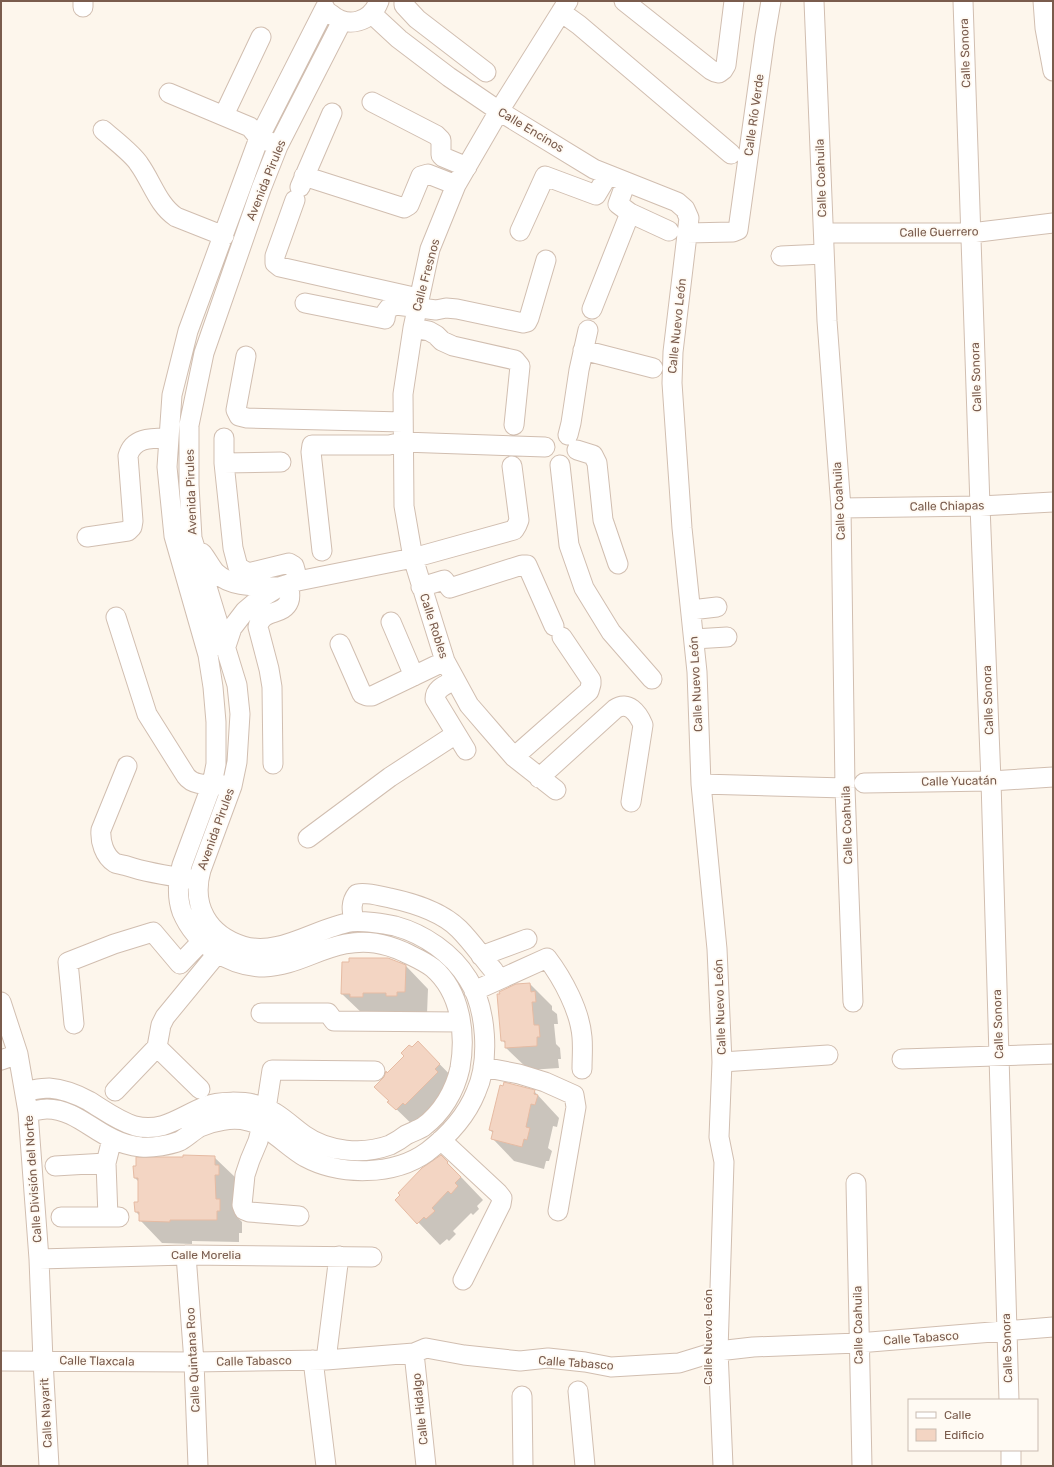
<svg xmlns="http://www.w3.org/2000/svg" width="1054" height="1467" font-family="Rubik,sans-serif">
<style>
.shadow{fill:#0003}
.building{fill:#f3d5c3;stroke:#e6bba3}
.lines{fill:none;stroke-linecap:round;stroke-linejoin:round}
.minor-casing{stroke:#d1beb0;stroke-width:21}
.minor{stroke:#fff;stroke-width:19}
.labels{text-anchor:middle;stroke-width:3.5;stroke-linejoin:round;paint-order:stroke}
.street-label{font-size:12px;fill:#7a5c4d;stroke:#fffaf3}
</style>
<rect width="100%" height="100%" fill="#fdf6ec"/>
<path class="shadow" d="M406 966 428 989 427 1014 365 1016 342 994Z
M530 984 552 1006V1010L557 1014 558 1024H554L556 1044 560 1048 561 1059H558L559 1068 529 1070 506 1048V1044L502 1040Z
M418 1042 462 1087 419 1131 389 1102 390 1101 387 1074Z
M534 1091 559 1118 557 1127 553 1126 548 1148 552 1151 549 1161H546L544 1169 514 1161 492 1138 493 1133 490 1130Z
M441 1156 483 1200 477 1206 479 1209 473 1215 471 1213 453 1231 456 1234 449 1241 447 1239 440 1245 397 1200Z
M214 1157 237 1179 238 1218 242 1222V1233H239V1242L192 1241V1244L162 1243 140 1220V1216L136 1212 139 1203V1182L135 1178Z"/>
<path class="building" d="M349 958H388L406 965 405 992H397V996H386V993H363V997H350V994H341L342 962H349Z
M530 983 531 992 535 991 536 1002H532L534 1025H539L540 1037H537V1046L505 1048V1041H501L497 994H500L499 992 516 984Z
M418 1041 440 1064 435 1069 438 1072 405 1105 403 1103 396 1110 387 1102 389 1101 374 1087 384 1077 386 1071 387 1073 404 1056 401 1053 409 1045 412 1047Z
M504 1082 535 1090 534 1094 538 1095 535 1105 531 1104 526 1127 530 1128 527 1140 524 1139 522 1147 491 1139 493 1131 489 1130 500 1085 503 1086Z
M183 1155 215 1156V1165H219V1175H215L216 1199H220V1211H217V1220H170V1222L139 1221V1212H135L134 1202H138V1178H134L133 1166H136V1157H183Z
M441 1155 448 1162 447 1163 461 1177 455 1183 458 1186 451 1194 448 1191 432 1208 435 1211 426 1219 424 1217 417 1224 395 1200 400 1195 398 1193 422 1168Z"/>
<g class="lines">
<defs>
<path id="minor" d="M83 1V7
M404 1V5L417 19 486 72
M624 1 711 70 715 72 719 73 723 70 726 65 734 1
M814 1 827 321 841 508 845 788 853 1002
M963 1 980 506 991 781 1009 1400
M1043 1 1045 28 1053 71
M561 12 579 25 731 154
M331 14C348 29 371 22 379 1
M372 14 399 39 449 77 499 111 594 169 677 202 685 209 689 218 673 352 672 383 682 528 697 672 701 784 717 949 722 1062 719 1137 724 1162 718 1351 723 1466
M169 93 250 127 259 138 270 142
M372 102 436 135 441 140V155L443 157 467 167
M224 115 261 37
M103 130C113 139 133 154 139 164 152 182 158 205 176 217L224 236
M304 176 404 208 409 205 421 176 428 174 456 185
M626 182 618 204 630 213 669 231
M300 187 332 113
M295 200 275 256V263L280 267 418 298
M520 231 545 176 596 195 608 175
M687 233 733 232 738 230 765 36 771 1
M824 233H971L1053 223
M781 256 824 254
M305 303 385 319 386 312 389 308 396 305 436 310 446 308 457 309 523 323 527 322 529 318 546 260
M592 309 630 213
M413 328 429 331 436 335 442 341 453 346 515 360 520 366 514 425
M583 350 653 368
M246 356 236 410 239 416 247 418 403 422
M568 435 571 423 579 370 588 330
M224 438V463L233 548 238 567 248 573 289 563 294 566 298 581
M577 450 593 455 597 463 603 520 618 564
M224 463 281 462
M560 465 569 545 584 588 611 632 652 679
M841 508 980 506 1053 502
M87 537 128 531 132 527 133 521 128 456C133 437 152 438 169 438
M322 551 311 452 312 445H389L403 442 545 447
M202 553C207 559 211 568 216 573 232 588 259 586 279 587
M421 587 444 580 450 588 522 565H527L554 626
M691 610 717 607
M116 617 147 714 186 776C194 787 211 784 224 785
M391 622 414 676
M694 639 727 637
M340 644 362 694 367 696H372L445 661
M225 649 232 628 245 611 258 600 279 587 298 581 413 558 514 530 517 525 519 520 512 466
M455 680C446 685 435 688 435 699L466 750
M514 757 589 691 591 684V680L562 637
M273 764 272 687 269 669 258 627C262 608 283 617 289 601 291 596 289 590 289 585
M127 766 101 830C100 841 104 856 115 863 118 864 123 865 127 866 148 873 169 876 191 879
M539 778 615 709C628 700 638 713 643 725L631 802
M864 783 991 781 1053 777
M701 784 845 788
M556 790 514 757 488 727 469 705 445 661 413 558 404 506 403 394 413 328 430 249 456 185 499 111 568 1
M308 838 390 777 456 734
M354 921C352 911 350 903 357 894 368 892 379 896 390 898 413 903 441 911 459 929 472 942 482 957 494 971
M481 956 527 939
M474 991 547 958C563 979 580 1011 582 1037 583 1048 582 1058 582 1069
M1 1002 18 1054 28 1112 39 1259 43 1361 49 1466
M261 1013H328L334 1021 460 1022
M74 1024 68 962 114 944 153 932 180 964 202 941
M157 1047 200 1089
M902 1059 1053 1054
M1 1060 18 1054
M722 1062 828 1055
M483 1067 519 1074 545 1082 574 1095 576 1107 558 1211
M25 1091C33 1090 41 1088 49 1088 62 1089 78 1095 89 1101 104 1110 118 1121 135 1126 163 1133 181 1116 206 1106 218 1101 244 1101 257 1105 276 1110 289 1124 304 1135 328 1152 363 1155 390 1145 396 1142 401 1139 406 1135 412 1132 418 1130 423 1127 442 1113 455 1091 460 1068 466 1034 461 992 433 968 424 961 414 957 404 952 384 943 367 940 345 944 315 950 294 966 264 967 229 967 195 943 182 912 177 898 178 880 182 865L212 784 216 764V722L213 687 208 655 174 536 167 467 172 395 188 331 259 138 325 8
M115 1091 157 1047 161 1025 165 1017 225 944
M28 1112C34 1111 41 1109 47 1109 73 1109 92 1130 113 1139 121 1143 132 1146 141 1147 153 1148 170 1145 180 1141 187 1137 193 1131 200 1127 213 1121 233 1117 248 1121 270 1126 286 1146 305 1157 340 1176 394 1176 427 1152 448 1136 466 1117 476 1092 490 1061 487 1008 468 979 452 953 424 934 395 926 386 924 360 920 351 922 316 928 279 957 243 946 208 935 191 906 201 870L232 786 237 762 240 714 237 685 192 538 189 485V425L204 353 261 189 278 146 342 21
M441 1140 498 1193 502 1198 501 1204 463 1280
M55 1166 106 1163
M856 1183 862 1466
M299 1216 249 1212 244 1210 242 1205 245 1175 250 1160 258 1141 266 1109 272 1070 375 1071
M61 1217H119
M108 1217 106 1163 112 1139
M186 1255 194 1362 198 1466
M39 1259 186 1255 372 1257
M414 1353 426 1466
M313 1360 326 1466
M326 1360 339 1256
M1 1361 194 1362 326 1360 414 1353 426 1348 464 1355 520 1361 548 1358 585 1362 611 1367 679 1363 718 1351 753 1347 858 1343 1053 1327
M578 1391 585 1466
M522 1396 523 1466
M1011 1450V1466"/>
</defs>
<use href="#minor" class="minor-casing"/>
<use href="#minor" class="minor"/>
</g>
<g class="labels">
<g class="street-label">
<text transform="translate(965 53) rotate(-92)" y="4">Calle Sonora</text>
<text transform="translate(754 115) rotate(-82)" y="4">Calle Río Verde</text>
<text transform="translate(531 130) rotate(31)" y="4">Calle Encinos</text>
<text transform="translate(821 178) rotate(-92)" y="4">Calle Coahuila</text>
<text transform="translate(266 180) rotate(-68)" y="4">Avenida Pirules</text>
<text transform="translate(939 232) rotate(-1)" y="4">Calle Guerrero</text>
<text transform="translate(426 275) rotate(-75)" y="4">Calle Fresnos</text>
<text transform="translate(677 326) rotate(-84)" y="4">Calle Nuevo León</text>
<text transform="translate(976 377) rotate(-92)" y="4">Calle Sonora</text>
<text transform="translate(191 492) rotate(-92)" y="4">Avenida Pirules</text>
<text transform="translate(839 501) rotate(-93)" y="4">Calle Coahuila</text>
<text transform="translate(947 506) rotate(-1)" y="4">Calle Chiapas</text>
<text transform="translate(434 626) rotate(72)" y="4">Calle Robles</text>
<text transform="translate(696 684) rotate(-93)" y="4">Calle Nuevo León</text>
<text transform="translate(988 700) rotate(-92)" y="4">Calle Sonora</text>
<text transform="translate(959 781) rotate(-1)" y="4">Calle Yucatán</text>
<text transform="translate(847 825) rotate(-92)" y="4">Calle Coahuila</text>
<text transform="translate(216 829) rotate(-70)" y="4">Avenida Pirules</text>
<text transform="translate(720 1007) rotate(-92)" y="4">Calle Nuevo León</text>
<text transform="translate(998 1024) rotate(-92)" y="4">Calle Sonora</text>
<text transform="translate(33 1179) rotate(-94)" y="4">Calle División del Norte</text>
<text x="206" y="1259">Calle Morelia</text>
<text transform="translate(858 1325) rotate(-91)" y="4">Calle Coahuila</text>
<text transform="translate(708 1337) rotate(-90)" y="4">Calle Nuevo León</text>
<text transform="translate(921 1338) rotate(-4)" y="4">Calle Tabasco</text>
<text transform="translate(1007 1348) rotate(-92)" y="4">Calle Sonora</text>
<text transform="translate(193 1360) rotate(-93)" y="4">Calle Quintana Roo</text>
<text transform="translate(97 1361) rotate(1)" y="4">Calle Tlaxcala</text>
<text transform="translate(254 1361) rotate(-1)" y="4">Calle Tabasco</text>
<text transform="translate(576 1363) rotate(4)" y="4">Calle Tabasco</text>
<text transform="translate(420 1409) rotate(-96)" y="4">Calle Hidalgo</text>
<text transform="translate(46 1413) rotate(-93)" y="4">Calle Nayarit</text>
</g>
</g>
<rect width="1054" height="1467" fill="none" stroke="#7a5c4d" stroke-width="4"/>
<rect x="908" y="1399" width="130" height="52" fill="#fffaf3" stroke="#cabbb1"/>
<rect x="916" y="1412" width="20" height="6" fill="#ffffff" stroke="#cabbb1"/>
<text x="944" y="1419" font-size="12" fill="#7a5c4d">Calle</text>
<rect x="916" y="1429" width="20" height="12" fill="#f3d5c3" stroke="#cabbb1"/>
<text x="944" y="1439" font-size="12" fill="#7a5c4d">Edificio</text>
</svg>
